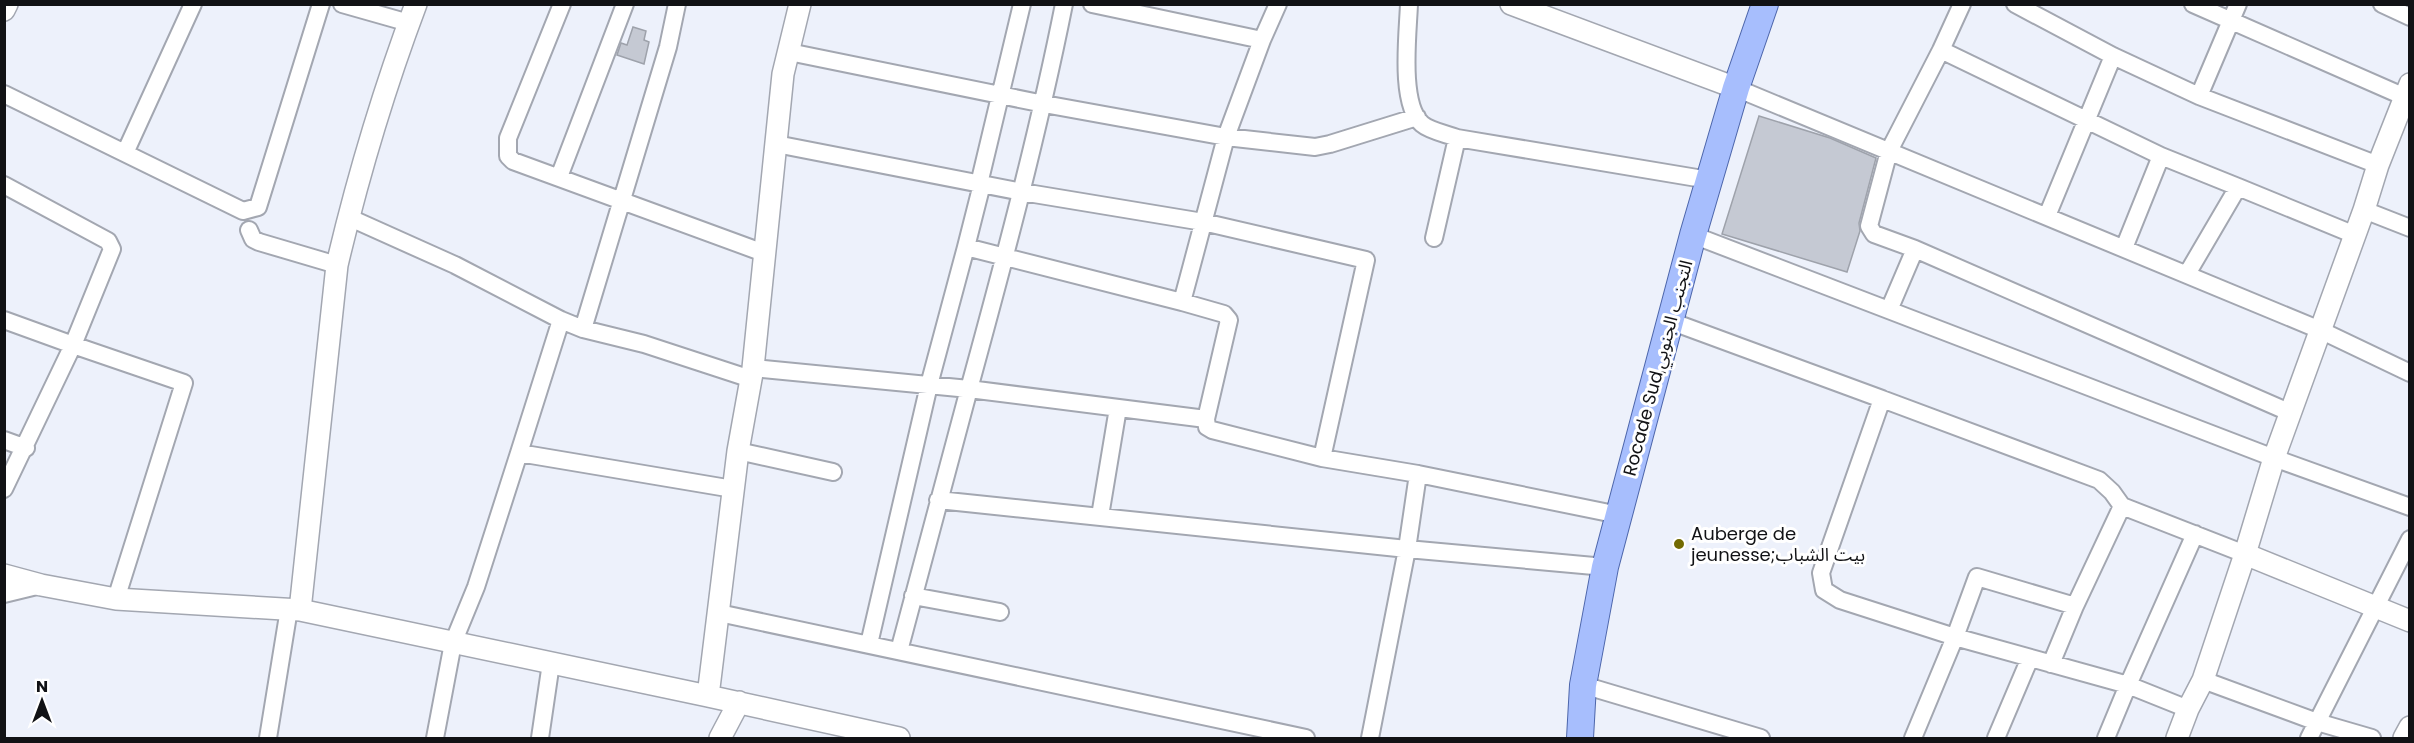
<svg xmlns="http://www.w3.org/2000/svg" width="2414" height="743" font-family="Poppins,'Noto Sans Arabic',sans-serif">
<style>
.building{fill:#c5c9d3;stroke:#9ea2ab;stroke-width:1.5}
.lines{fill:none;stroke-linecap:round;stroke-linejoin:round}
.minor-casing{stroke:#a3a7b1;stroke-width:20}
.tertiary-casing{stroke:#a3a7b1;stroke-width:24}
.primary-casing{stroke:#4d66ab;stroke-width:28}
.minor{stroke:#fff;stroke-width:16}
.tertiary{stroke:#fff;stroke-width:21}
.primary{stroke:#a7befd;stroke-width:26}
.poi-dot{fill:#726a02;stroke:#fff;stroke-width:2}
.labels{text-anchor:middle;stroke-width:6;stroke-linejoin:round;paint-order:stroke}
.street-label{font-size:18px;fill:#111215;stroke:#fff}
.poi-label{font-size:18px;fill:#111215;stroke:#fff;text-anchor:start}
</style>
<rect width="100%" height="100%" fill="#edf1fb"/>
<path class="building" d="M633 27 646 31 644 40 649 42 644 64 617 55 621 43 627 45Z
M1759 116 1830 138 1876 158 1859 223 1860 231 1847 272 1722 234Z"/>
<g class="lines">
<defs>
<path id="minor" d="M342 4 409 23
M562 4 508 138V156L513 161 764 253
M1092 4 1262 40 1278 4
M1409 4C1408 33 1399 104 1422 124 1430 131 1447 134 1457 138L1709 180
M2015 4 2113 56 2199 96 2378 165
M2193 4 2405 97
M2382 4 2410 17
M1941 50 1962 4
M789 52 1044 104 1226 137 1315 147 1330 144 1417 117
M1736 88 2320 330 2410 373
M4 94 243 211 258 207 321 4
M2199 96 2238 4
M776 144 1022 192 1203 222 1366 260 1322 458
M125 153 193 4
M2161 156 1941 50 1889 151 1869 226 1874 234 1915 249 2291 413
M559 177 625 4
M979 184 1022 4
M982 184 966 247 1182 302
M4 185 108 241 112 249 73 345 4 320
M2364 210 2410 228
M2047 216 2113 56
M348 217 455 265 561 320 583 329 644 344 751 379
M249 230 253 239 259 242 337 265
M1693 235 2274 458 2410 507
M1434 238 1457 138
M2124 248 2161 156 2238 187
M2187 274 2238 187 2355 235
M1889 310 1915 249
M561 320 519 453 733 489
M1670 321 1882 399
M583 329 668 47 677 4
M753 368 969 389C1004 261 1038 134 1064 4
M1206 419 1229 320 1224 314 1182 302 1226 137 1262 40
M4 440 26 448
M738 451 833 472
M4 489 73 345 184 383 116 599
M938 500 1407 549 1418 474 1619 515
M1100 516 1118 408
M2195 534 2128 685 1955 637 1840 600 1824 590 1821 573 1882 399 2099 480 2112 492 2122 506 2245 554
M4 594 41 585
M913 596 1000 612
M719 613 1306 738
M869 644 929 385 966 247
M899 651 969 389 1206 419 1207 427 1212 430 1322 458 1418 474
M2051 664 2075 606 2122 506
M2203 680 2317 722 2372 738
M1583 685 1761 738
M268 738 289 609
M435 738 453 643 476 587 519 453
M540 738 551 663
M1370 738 1407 549 1605 567
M1913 738 1955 637 1977 577 2075 606
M1996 738 2030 658
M2106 738 2128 685 2188 709
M2309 738 2410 539"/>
<path id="tertiary" d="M800 4 783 74 753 368 738 451 708 696 899 738
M1511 4 1736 88
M4 10 7 4
M2410 84 2378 165 2364 210 2274 458 2245 554 2410 621
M4 575 41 585 116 599 300 610 708 696
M300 610 337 265C358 176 384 89 416 4
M720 738 739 702
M2177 738 2188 709 2203 680 2245 554
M2404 738 2410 727"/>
<path id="primary" d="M1580 738 1583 685 1605 567 1693 235 1736 88 1765 4"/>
</defs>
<use href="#minor" class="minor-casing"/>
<use href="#tertiary" class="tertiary-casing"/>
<use href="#primary" class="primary-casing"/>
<use href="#minor" class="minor"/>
<use href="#tertiary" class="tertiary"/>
<use href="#primary" class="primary"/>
</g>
<circle class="poi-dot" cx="1679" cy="544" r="6"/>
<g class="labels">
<g class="street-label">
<text transform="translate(1658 368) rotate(-75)" y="6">Rocade Sud,التجنب الجنوبي</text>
</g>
<g class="poi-label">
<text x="1691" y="540">Auberge de<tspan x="1691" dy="21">jeunesse;بيت الشباب</tspan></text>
</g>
</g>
<rect width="2414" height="743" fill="none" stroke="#111215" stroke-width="12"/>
<g transform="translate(42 701)" stroke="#ffffff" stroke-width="4.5" paint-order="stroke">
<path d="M0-4.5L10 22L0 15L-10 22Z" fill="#111215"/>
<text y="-9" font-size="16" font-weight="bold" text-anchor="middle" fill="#111215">N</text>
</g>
</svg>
